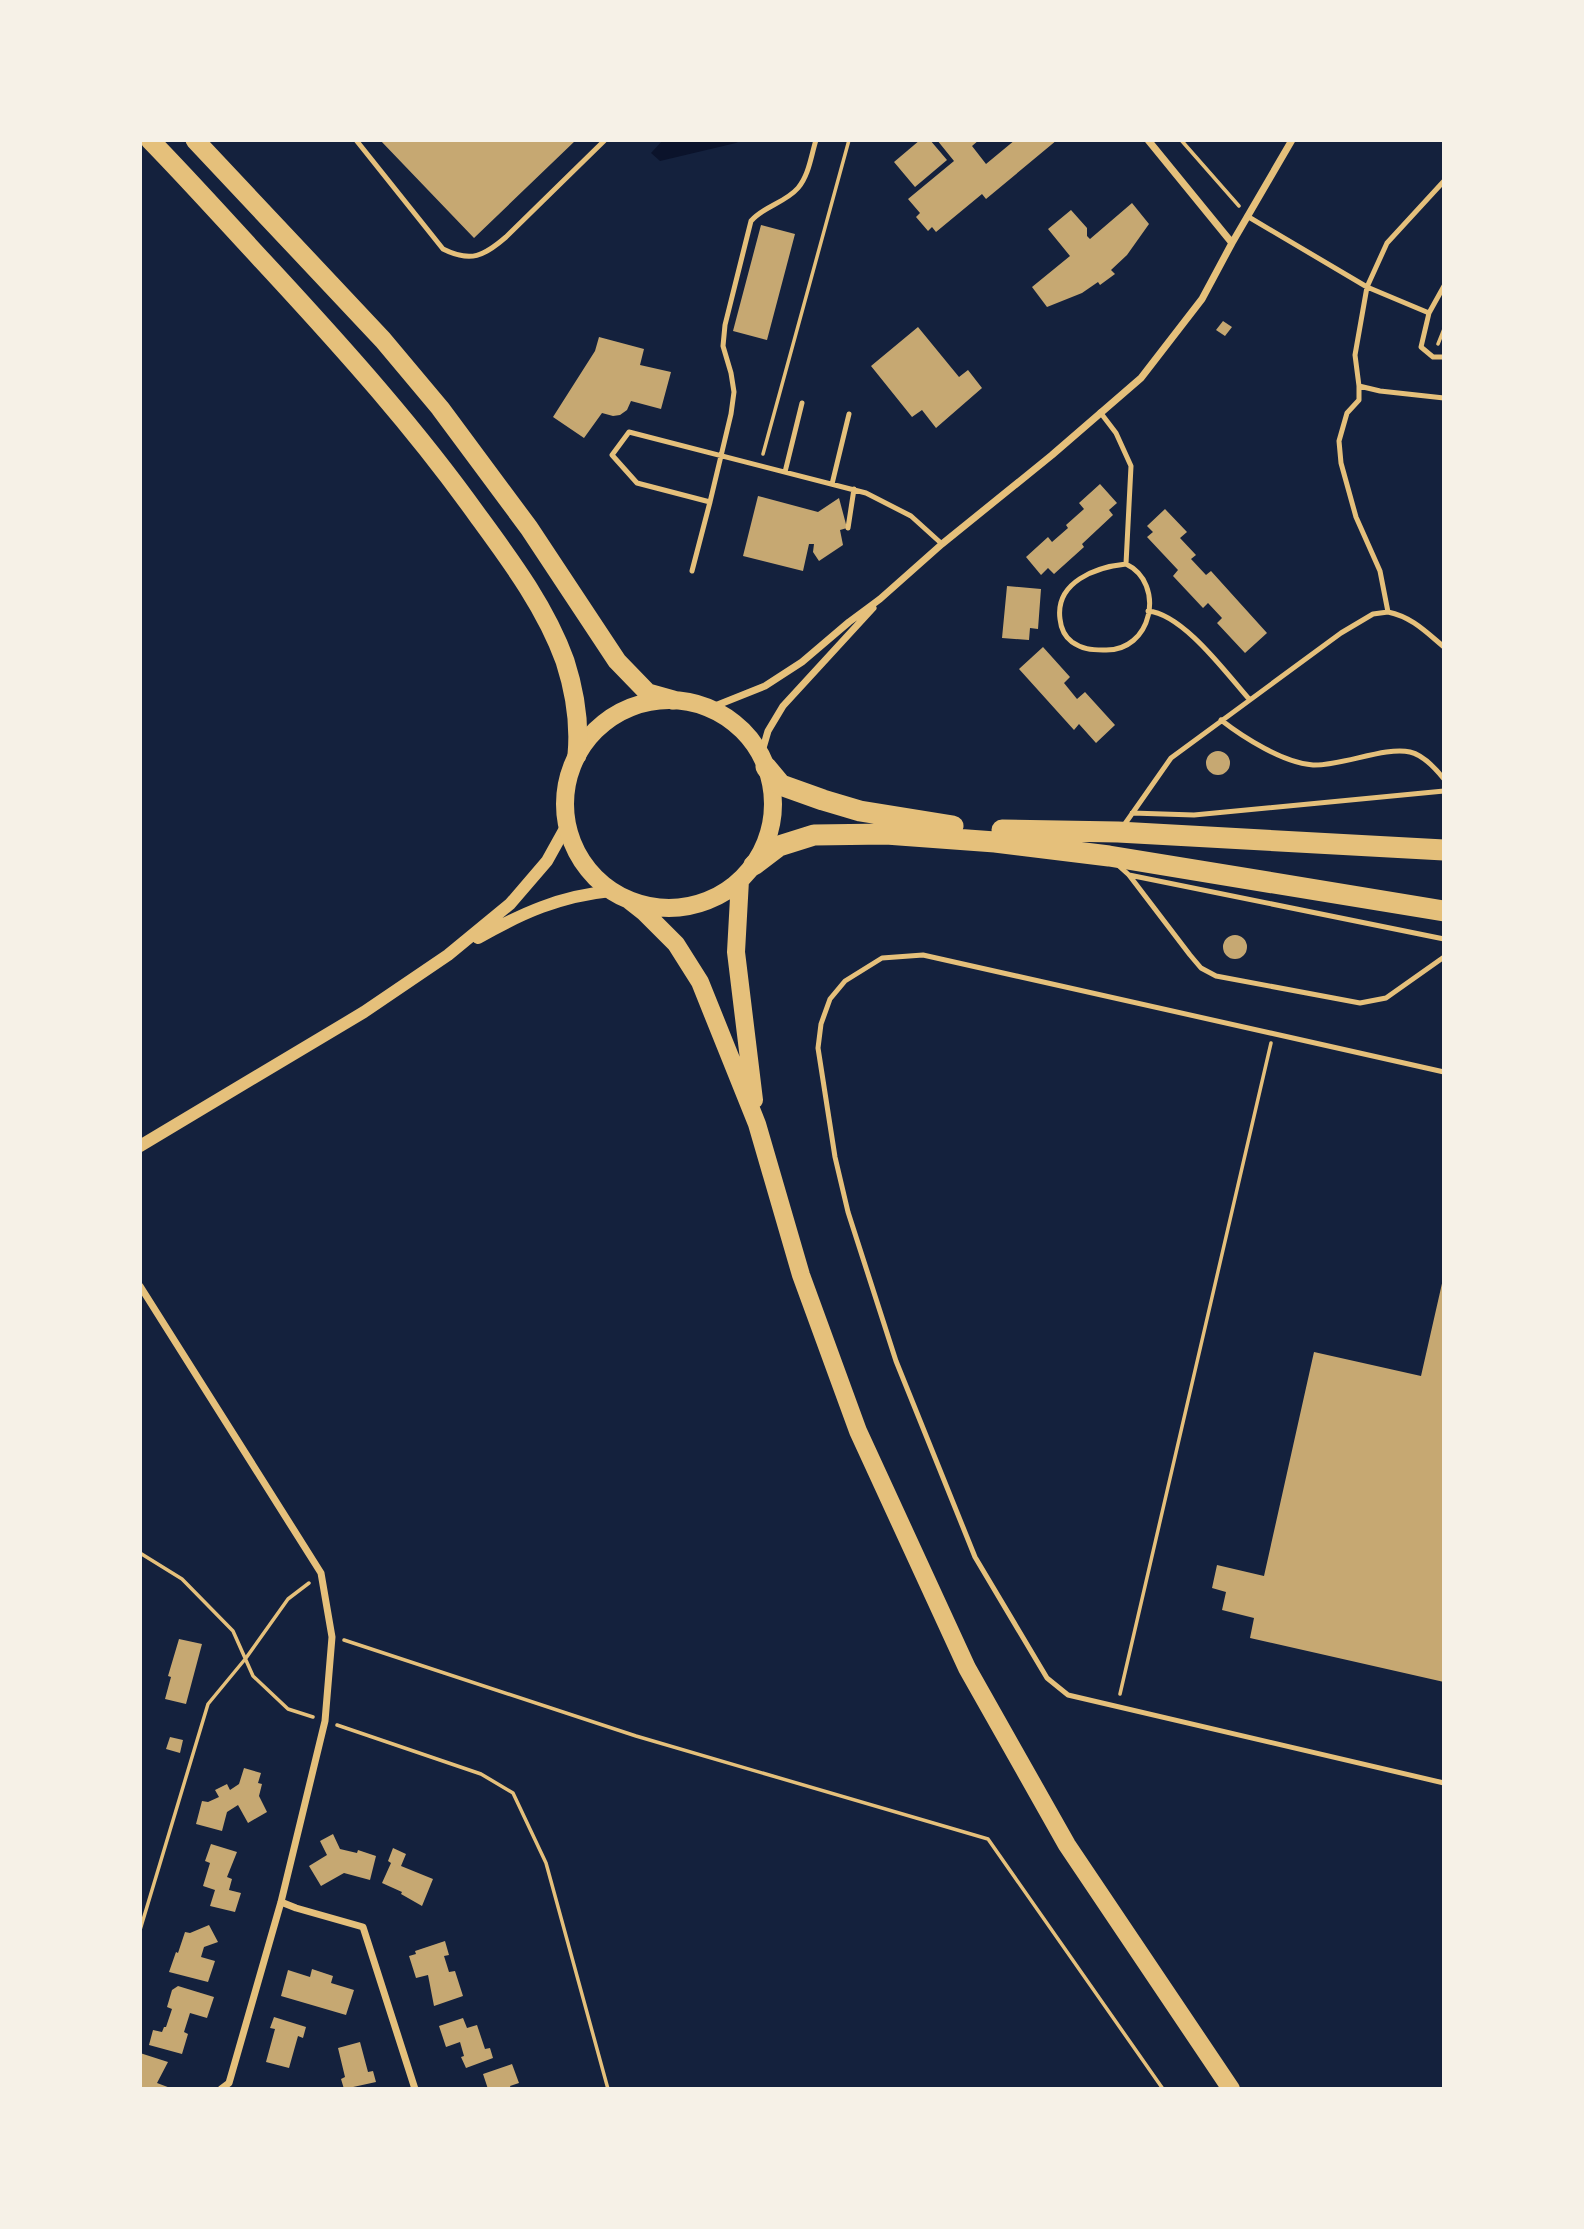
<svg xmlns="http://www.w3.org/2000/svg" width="1584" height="2229" font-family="Arial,sans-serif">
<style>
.water{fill:#0b132b}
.building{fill:#c6a872}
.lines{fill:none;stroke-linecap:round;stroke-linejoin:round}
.path{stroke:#e5c07b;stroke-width:3.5}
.service{stroke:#e5c07b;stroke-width:5}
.minor{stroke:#e5c07b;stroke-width:7}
.tertiary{stroke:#e5c07b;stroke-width:12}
.primary{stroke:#e5c07b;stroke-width:18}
.trunk{stroke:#e5c07b;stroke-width:19}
.motorway{stroke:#e5c07b;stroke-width:21}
</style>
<rect width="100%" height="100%" fill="#14213d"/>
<path class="water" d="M663 140H742L736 143 660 161 651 153Z"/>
<path class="building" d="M380 140H576L474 238Z
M920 140H930L947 160 915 187 894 162Z
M937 140H979L972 146 986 164 1015 140H1057L986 199 982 194 936 232 932 227 928 231 916 217 920 213 908 199 954 161Z
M1132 203 1149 224 1127 255 1111 270 1115 274 1100 285 1098 282 1082 293 1047 307 1032 287 1070 256 1048 229 1071 210 1087 228V236L1090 239Z
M761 225 795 234 767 340 733 331Z
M1223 321 1232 327 1225 336 1216 330Z
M918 327 959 377 968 370 982 388 936 428 922 410 912 417 871 366Z
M599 337 644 349 640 365 671 372 661 409 631 401 627 410 620 415 613 416 602 413 584 438 553 417 595 351Z
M1100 484 1117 503 1109 510 1113 515 1082 544 1084 547 1054 574 1048 568 1041 575 1026 557 1048 537 1052 542 1068 528 1066 525 1084 509 1079 503Z
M758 496 818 512 839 498 847 528 840 530 843 545 819 561 813 552 814 544H809L803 571 743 556Z
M1165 509 1187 532 1180 538 1196 555 1191 559 1206 575 1211 571 1267 633 1245 653 1217 623 1222 618 1208 603 1203 608 1173 576 1178 570 1147 537 1153 532 1147 526Z
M1007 586 1041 589 1038 629 1030 628 1029 640 1002 638Z
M1043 647 1070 677 1064 683 1077 699 1085 692 1115 725 1096 743 1079 724 1074 730 1019 669Z
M1206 763a12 12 0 1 1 24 0a12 12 0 1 1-24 0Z
M1223 947a12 12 0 1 1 24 0a12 12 0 1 1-24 0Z
M1443 1279 1444 1682 1250 1638 1254 1618 1222 1610 1226 1592 1212 1588 1217 1565 1264 1576 1314 1352 1421 1376Z
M179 1639 202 1644 186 1704 165 1699 171 1677 168 1676Z
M170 1737 183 1740 180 1753 166 1749Z
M244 1768 261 1773 258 1783 262 1784 259 1796 267 1812 248 1823 238 1805 227 1812 222 1831 196 1824 202 1801 208 1802 219 1797 215 1790 227 1784 230 1790 239 1784Z
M333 1834 340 1849 357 1853 358 1850 376 1856 370 1880 344 1873 321 1886 309 1866 327 1855 320 1841Z
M211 1844 237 1852 227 1877 232 1879 229 1890 241 1893 235 1912 210 1906 215 1890 203 1886 210 1863 205 1861Z
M393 1848 406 1854 401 1866 433 1879 422 1906 401 1894 402 1892 382 1883 391 1863 388 1861Z
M209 1925 218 1942 204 1947 201 1957 215 1961 208 1982 169 1972 176 1952 178 1953 185 1932 190 1933Z
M445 1941 449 1955 444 1956 449 1972 455 1971 463 1996 434 2006 428 1975 416 1978 409 1956 416 1954 415 1951Z
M312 1969 333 1976 331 1983 354 1990 346 2015 281 1996 288 1970 310 1977Z
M178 1986 214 1997 207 2018 190 2013 184 2032 188 2034 182 2054 149 2045 153 2030 162 2032 164 2027H166L172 2009 167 2007 172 1990Z
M274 2017 306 2027 303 2038 298 2036 289 2068 266 2062 275 2029 270 2028Z
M463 2018 467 2028 477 2025 485 2049 490 2048 493 2058 466 2068 461 2057 464 2056 460 2042 446 2047 439 2026Z
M360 2042 368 2072 373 2071 376 2082 344 2089 341 2079 345 2077 338 2048Z
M140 2053 168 2062 157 2083 173 2089H140Z
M512 2064 519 2083 510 2086 511 2089H488L483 2074Z"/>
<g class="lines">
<path class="path" d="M1181 140 1239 206
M1438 344 1444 329
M763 454 849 140
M140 1553 182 1579 233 1631 253 1676 288 1709 313 1717
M344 1640 636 1736 988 1839 1163 2089
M1120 1694 1271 1043
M337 1725 481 1774 513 1793 546 1863 608 2089
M140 1930 208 1704 246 1658 288 1599 309 1583"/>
<path class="service" d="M356 140 443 249C471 263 484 256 506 237L605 140
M816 140C811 156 809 175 798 188 785 203 764 206 751 221L725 325 723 346 731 373 734 392 731 414 710 502 637 483 612 455 629 432 866 493 911 516 942 544
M1247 216 1367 287 1429 313
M1444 286 1429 313 1421 347 1433 357H1444
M1359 386 1355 355 1367 287 1387 243 1444 181
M1444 398 1380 391 1359 386V400L1347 413 1339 441 1341 463 1356 517 1380 571 1388 612C1412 617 1426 632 1444 647
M1100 412 1116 433 1131 466 1126 564C1096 567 1055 582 1060 619 1061 629 1064 636 1072 642 1082 649 1091 650 1103 650 1153 653 1166 583 1126 564
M785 472 802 403
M832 484 849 414
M848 528 854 489
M692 571 710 502
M1148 611C1183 614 1226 673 1249 699
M1221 720C1244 738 1284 763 1313 765 1342 766 1386 746 1410 752 1423 755 1436 769 1444 779
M1132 813 1194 815 1444 791
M1122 828 1171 758 1341 633 1373 614 1388 612
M1119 866 1129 875 1190 955 1201 968 1216 976 1360 1003 1386 998 1444 957
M1129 875 1444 939
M1444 1072 923 955 882 958 845 981 830 999 821 1024 818 1048 835 1157 848 1212 896 1361 975 1557 1047 1678 1068 1695 1444 1783"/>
<path class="minor" d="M1148 140 1232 243
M710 708 765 686 802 662 849 622 880 599 942 544 1052 455 1141 378 1202 299 1232 243 1292 140
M761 755 768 731 783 706 873 608
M140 1286 321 1573 332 1637 325 1721 281 1902 229 2083 221 2089
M281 1902 296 1908 363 1927 415 2089"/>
<path class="tertiary" d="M478 938C522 913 560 896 611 891
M140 1146 364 1012 448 955 510 904 547 861 567 825"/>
<path class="primary" d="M565 804a104 104 0 1 1 208 0a104 104 0 1 1-208 0Z
M740 880 736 952 754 1100
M630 901 644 912 676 944 700 982 757 1124 801 1275 858 1431 967 1668 1067 1845 1231 2089"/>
<path class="trunk" d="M150 140C192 183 232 228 273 272 345 350 416 429 478 516 511 561 546 608 565 661 575 692 580 723 577 755
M195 140 383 340 440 408 529 528 617 661 648 693 673 700"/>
<path class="motorway" d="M766 767 781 785 823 800 860 811 953 826
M1002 830 1118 832 1444 850
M754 865 779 846 814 835 886 834 995 842 1109 856 1444 911"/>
</g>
<rect width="1584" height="2229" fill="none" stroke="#f6f1e7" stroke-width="284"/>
</svg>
